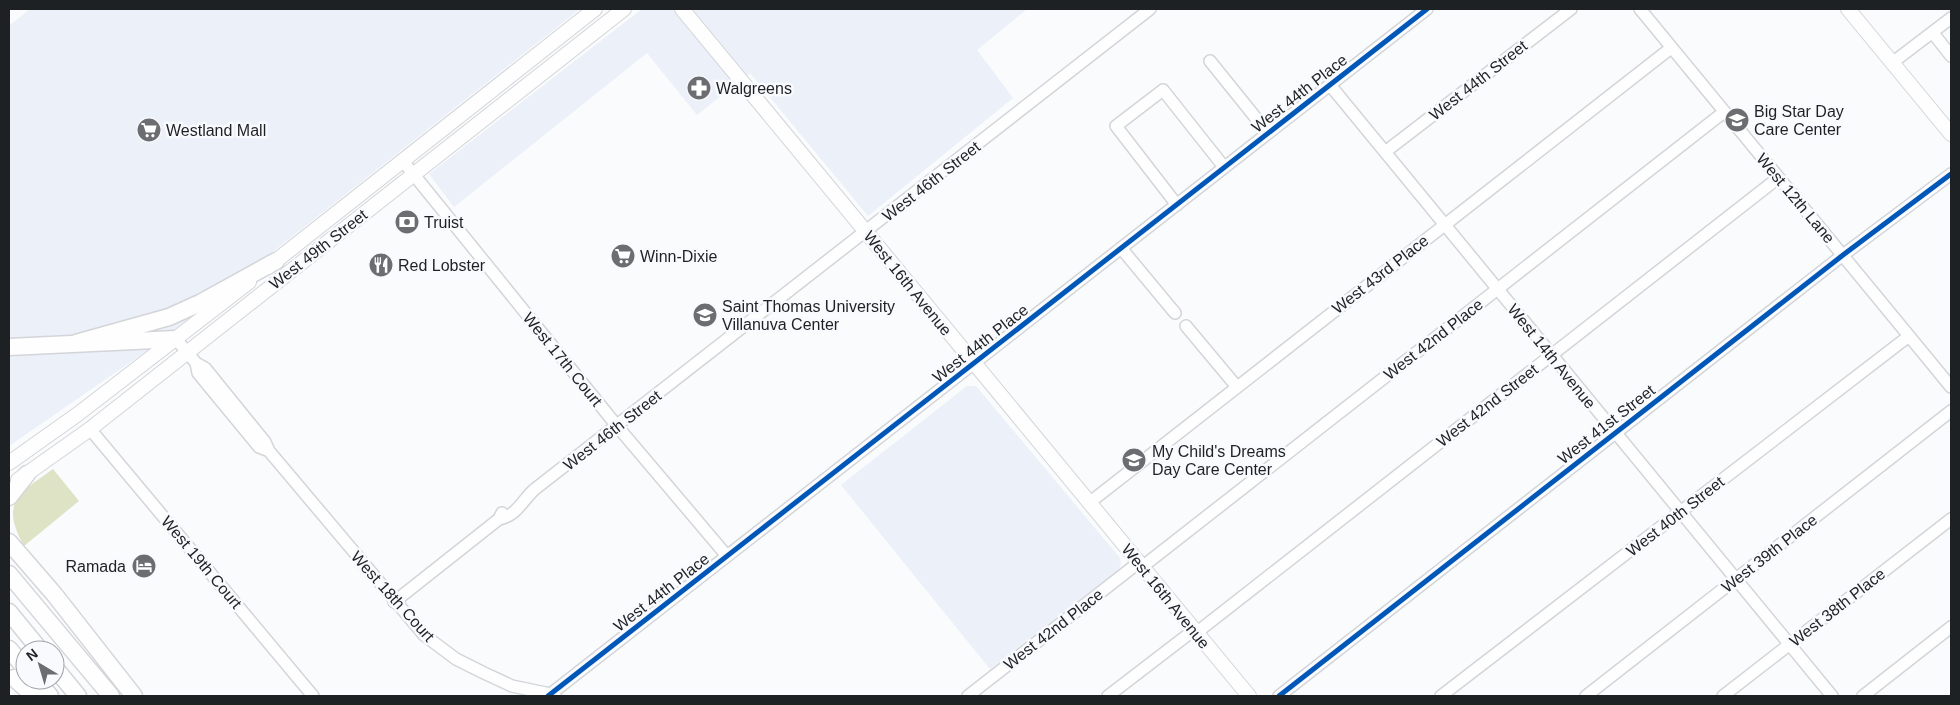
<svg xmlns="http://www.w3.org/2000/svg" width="1960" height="705" font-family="Helvetica,sans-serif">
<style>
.built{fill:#ebf0f9}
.green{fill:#dee3c5}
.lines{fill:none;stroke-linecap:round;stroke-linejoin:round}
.minor-casing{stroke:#d3d5d8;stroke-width:14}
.major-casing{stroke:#d3d5d8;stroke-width:16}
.highway-casing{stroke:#d3d5d8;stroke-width:19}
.minor{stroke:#fefeff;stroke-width:11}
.major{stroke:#fefeff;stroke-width:14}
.highway{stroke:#fefeff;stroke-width:16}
.cycleway-casing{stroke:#f8fafe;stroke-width:8}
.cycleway{stroke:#0057b8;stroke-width:5}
.labels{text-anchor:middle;stroke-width:5;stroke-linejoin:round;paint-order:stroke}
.street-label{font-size:16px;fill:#1e2124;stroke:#f8fafe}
.poi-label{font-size:16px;fill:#1e2124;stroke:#f8fafe;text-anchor:start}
</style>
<rect width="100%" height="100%" fill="#f9fbfd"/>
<path class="built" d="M30 9H580L151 348 9 446V26Z
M642 9H1027L977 50 1013 98 868 216 750 73 697 115 647 53 454 207 429 174Z
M967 386H976L1120 558 1121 563 1119 569 990 669 841 485Z"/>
<path class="green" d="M53 469 79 501 24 546C0 503 18 494 53 469Z"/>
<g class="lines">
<defs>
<path id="minor" d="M1640 9 1951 387
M1933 33 1951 56
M1210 61 1268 133
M1892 63 1951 18
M1330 85 1832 696
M1385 152 1571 9
M402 160 617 426 727 556
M1177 205 1116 126 1163 90 1224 167
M1121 248 1175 313
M1186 326 1237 387
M176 339 196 363 205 368 265 442 269 451 424 635 456 659 484 673 512 686 555 695
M196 363 198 373 259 447 269 451
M90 429 313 696
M1089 503 1671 48
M499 519C517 516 523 499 535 489L1150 9
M1142 567 1724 112
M394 602 499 519 502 513
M1196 633 1778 178
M548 696 1427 9
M968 696 1138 563
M1108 696 1194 630
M1279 696 1843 255 1951 174
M1441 696 1909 336
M1586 696 1951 411
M1723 696 1951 519
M1863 696 1951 627"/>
<path id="major" d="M682 9 1249 696
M1848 9 1951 134
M268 267 595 9
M9 463 78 414 249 282
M18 480 90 429 624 9"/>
<path id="highway" d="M76 343 169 317 200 303 276 261
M9 347 176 339
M9 497 27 474
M9 542 54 594 134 696
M9 574 111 696
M9 612 40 650
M9 649 25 668
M55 668 78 696
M14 678 34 696
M36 680 50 696"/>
</defs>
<use href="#minor" class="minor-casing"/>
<use href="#major" class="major-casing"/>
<use href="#highway" class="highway-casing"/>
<use href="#minor" class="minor"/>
<use href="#major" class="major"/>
<use href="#highway" class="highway"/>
<defs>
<path id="cycleway" d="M548 696 1427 9
M1279 696 1843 255 1951 174"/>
</defs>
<use href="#cycleway" class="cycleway-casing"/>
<use href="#cycleway" class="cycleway"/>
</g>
<defs>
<symbol id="pharmacy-disc" viewBox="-11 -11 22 22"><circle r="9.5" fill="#6b6d70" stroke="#f8fafe"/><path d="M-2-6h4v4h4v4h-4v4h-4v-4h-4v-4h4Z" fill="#fff"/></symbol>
<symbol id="school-disc" viewBox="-11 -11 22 22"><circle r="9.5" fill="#6b6d70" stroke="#f8fafe"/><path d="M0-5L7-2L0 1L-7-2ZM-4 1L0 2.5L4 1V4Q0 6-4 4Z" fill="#fff"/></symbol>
<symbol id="supermarket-disc" viewBox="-11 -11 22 22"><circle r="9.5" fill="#6b6d70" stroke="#f8fafe"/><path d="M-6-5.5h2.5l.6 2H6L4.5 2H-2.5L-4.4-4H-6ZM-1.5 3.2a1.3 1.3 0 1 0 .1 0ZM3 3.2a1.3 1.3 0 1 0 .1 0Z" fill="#fff"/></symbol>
<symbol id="bank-disc" viewBox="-11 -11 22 22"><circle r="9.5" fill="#6b6d70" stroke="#f8fafe"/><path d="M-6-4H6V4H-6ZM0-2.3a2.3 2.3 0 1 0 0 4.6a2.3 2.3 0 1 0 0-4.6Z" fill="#fff"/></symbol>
<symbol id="restaurant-disc" viewBox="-11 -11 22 22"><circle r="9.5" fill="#6b6d70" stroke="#f8fafe"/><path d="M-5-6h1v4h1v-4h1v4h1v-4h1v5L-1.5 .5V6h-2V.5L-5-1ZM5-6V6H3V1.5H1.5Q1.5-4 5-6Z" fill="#fff"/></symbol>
<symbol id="hotel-disc" viewBox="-11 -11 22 22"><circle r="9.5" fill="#6b6d70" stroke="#f8fafe"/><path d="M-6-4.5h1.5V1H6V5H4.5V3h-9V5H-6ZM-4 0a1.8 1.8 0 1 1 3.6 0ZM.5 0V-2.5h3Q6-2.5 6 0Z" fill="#fff"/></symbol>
</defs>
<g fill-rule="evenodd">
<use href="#pharmacy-disc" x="685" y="74" width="28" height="28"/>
<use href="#school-disc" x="1723" y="106" width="28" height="28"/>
<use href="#supermarket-disc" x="135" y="116" width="28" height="28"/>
<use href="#bank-disc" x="393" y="208" width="28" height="28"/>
<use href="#supermarket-disc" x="609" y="242" width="28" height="28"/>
<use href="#restaurant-disc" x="367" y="251" width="28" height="28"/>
<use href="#school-disc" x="691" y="301" width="28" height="28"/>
<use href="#school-disc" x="1120" y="446" width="28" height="28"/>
<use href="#hotel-disc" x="130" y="552" width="28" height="28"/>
</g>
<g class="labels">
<g class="street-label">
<text transform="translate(1478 80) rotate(-38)" y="6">West 44th Street</text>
<text transform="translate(1299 93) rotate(-38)" y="6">West 44th Place</text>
<text transform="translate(931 181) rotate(-38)" y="6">West 46th Street</text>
<text transform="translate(1796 198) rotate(50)" y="6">West 12th Lane</text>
<text transform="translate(318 249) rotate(-38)" y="6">West 49th Street</text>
<text transform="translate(1380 274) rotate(-38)" y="6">West 43rd Place</text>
<text transform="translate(908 283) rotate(51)" y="6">West 16th Avenue</text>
<text transform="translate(1433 339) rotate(-38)" y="6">West 42nd Place</text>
<text transform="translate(980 343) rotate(-38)" y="6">West 44th Place</text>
<text transform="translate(1552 356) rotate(51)" y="6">West 14th Avenue</text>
<text transform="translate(563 359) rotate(51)" y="6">West 17th Court</text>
<text transform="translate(1487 405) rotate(-38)" y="6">West 42nd Street</text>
<text transform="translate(1606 424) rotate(-38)" y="6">West 41st Street</text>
<text transform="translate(612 430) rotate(-38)" y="6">West 46th Street</text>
<text transform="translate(1675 516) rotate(-38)" y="6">West 40th Street</text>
<text transform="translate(1769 553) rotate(-38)" y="6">West 39th Place</text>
<text transform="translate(202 562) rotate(50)" y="6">West 19th Court</text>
<text transform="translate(661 592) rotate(-38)" y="6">West 44th Place</text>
<text transform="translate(393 596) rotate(48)" y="6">West 18th Court</text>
<text transform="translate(1166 596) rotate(51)" y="6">West 16th Avenue</text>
<text transform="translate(1837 607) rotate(-38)" y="6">West 38th Place</text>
<text transform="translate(1053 629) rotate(-38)" y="6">West 42nd Place</text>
</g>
<g class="poi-label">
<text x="716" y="94">Walgreens</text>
<text x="1754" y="117">Big Star Day<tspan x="1754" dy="18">Care Center</tspan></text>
<text x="166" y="136">Westland Mall</text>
<text x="424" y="228">Truist</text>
<text x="640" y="262">Winn-Dixie</text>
<text x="398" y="271">Red Lobster</text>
<text x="722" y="312">Saint Thomas University<tspan x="722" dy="18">Villanuva Center</tspan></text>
<text x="1152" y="457">My Child's Dreams<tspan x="1152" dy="18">Day Care Center</tspan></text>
<text x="126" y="572" text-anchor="end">Ramada</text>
</g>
</g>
<rect width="1960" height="705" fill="none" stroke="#1e2124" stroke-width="20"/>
<g transform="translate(40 665) rotate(322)"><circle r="24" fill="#f8fafe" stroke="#a1a3a7"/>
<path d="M0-4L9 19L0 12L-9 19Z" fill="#6b6d70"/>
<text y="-8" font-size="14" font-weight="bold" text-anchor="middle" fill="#1e2124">N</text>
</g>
</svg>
